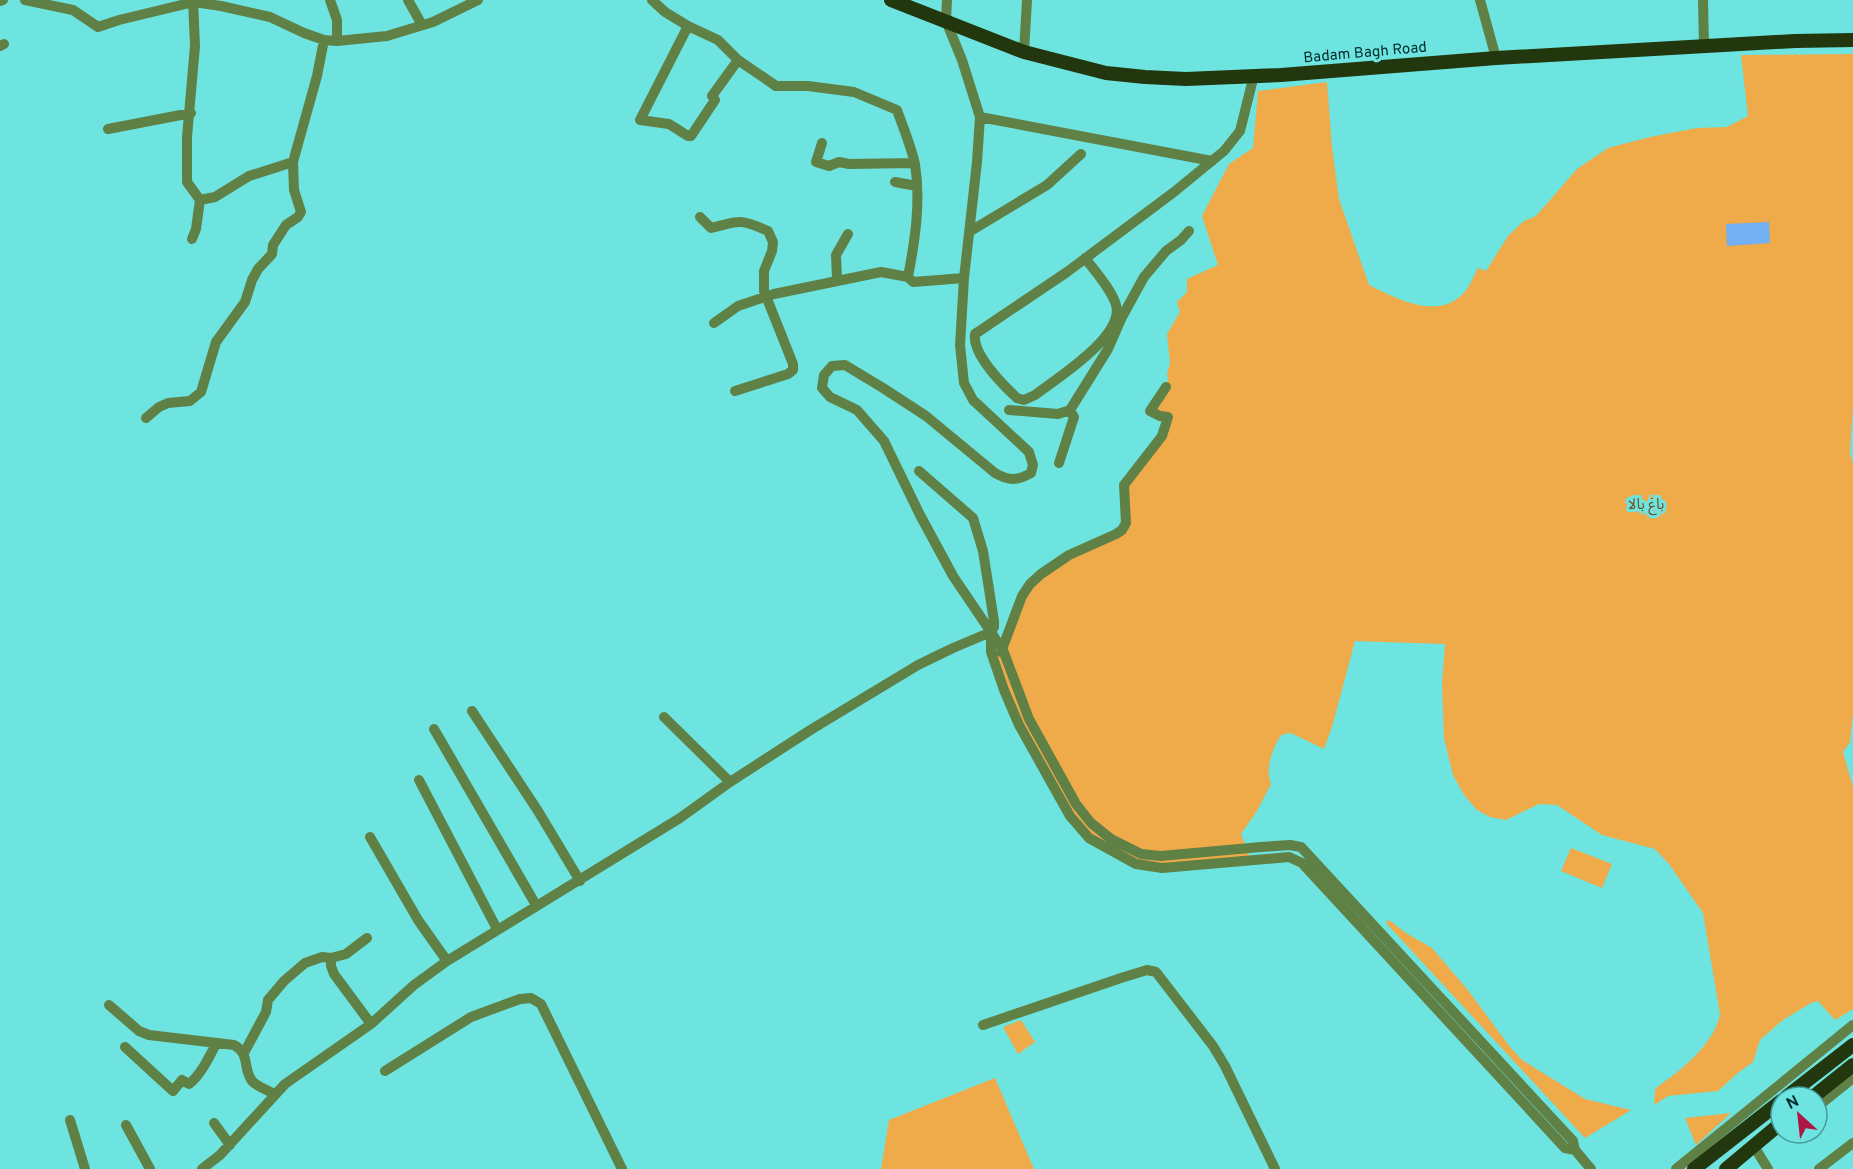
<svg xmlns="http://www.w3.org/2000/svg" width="1853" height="1169" font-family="Overpass,'Noto Sans Arabic',sans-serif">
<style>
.green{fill:#efaa49}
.water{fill:#72aff3}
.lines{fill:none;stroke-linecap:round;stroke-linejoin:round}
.minor{stroke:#608146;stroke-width:10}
.major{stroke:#22370d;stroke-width:14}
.labels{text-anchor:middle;stroke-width:6;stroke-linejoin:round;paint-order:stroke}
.street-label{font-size:15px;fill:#032b2a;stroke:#6ee4e0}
.park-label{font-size:15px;fill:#6f5027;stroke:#6ee4e0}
</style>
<rect width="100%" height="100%" fill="#6ee4e0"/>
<path class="green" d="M1853 54V405L1850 453 1853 464V712L1850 742 1843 752 1853 787V1009L1835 1020 1818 1001 1811 1003 1783 1020 1760 1040 1753 1062 1739 1072 1718 1091 1668 1096 1654 1105 1655 1090 1657 1087C1681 1071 1715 1043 1720 1014L1703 913 1669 864 1655 849 1602 835 1557 805 1539 804 1506 820 1490 817 1477 810 1464 795 1453 775 1444 738 1442 683 1445 644 1355 641 1332 727 1324 749 1291 733 1281 735C1272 750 1265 767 1271 784L1257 811 1241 834 1251 860 1136 864 1089 838 1019 725 994 660 1022 596 1041 574 1122 530 1124 485 1168 418 1150 411 1166 387 1168 380 1167 374 1170 363 1167 334 1180 312 1177 302 1187 292V279L1218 265 1202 216 1229 164 1253 148 1258 91 1327 82 1332 147 1339 199 1369 285C1397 299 1442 323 1467 289 1471 283 1474 275 1478 268L1486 271 1508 236 1524 221 1536 216 1577 169 1608 148 1650 137 1697 128 1727 127 1748 116 1741 55Z
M1571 848 1612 864 1602 888 1561 871Z
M1389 920 1406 933 1432 948 1467 989 1510 1047 1522 1060 1585 1099 1631 1110 1585 1138 1386 923Z
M1021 1020 1035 1042 1018 1054 1003 1027Z
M995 1078 1034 1169H881L889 1120Z
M1731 1113 1696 1145 1685 1118Z"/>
<path class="water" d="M1769 222 1770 243 1727 246 1726 224Z"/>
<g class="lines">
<path class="minor" d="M25 0 73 10 98 27 119 20 194 2 221 6 270 17 304 33 324 40 337 41 387 36 433 22 478 0
M330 0 337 20V41
M408 0 422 25
M652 0 665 12 688 26 718 40 738 60 776 86H808L854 92 897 110C903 127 911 146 915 164 921 202 915 240 908 277L913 282 964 278
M947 0 946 21 962 60 980 117 977 162 964 278 960 345 964 383 973 400 1029 452 1033 465 1031 473C1017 481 1009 481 995 473L926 416 883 388 845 365 832 366 824 375 822 388 830 397 857 410 884 441 920 515 953 576 1003 650 1029 719 1076 804 1091 823 1111 839 1141 854 1161 856 1261 847 1290 845 1301 847 1573 1141 1575 1150 1591 1169
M1480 0 1496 58
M1703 0 1704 46
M0 1 3 0
M688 26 640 120 669 124 688 136H691L715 100 712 96 738 60
M0 46 4 44
M1024 52 1027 0
M980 117 1212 161
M108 129 191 113
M822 143 816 162 829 166 839 162 849 164 914 163
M895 182 917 186
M200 200 215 197 249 176 293 162
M700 217 711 228C740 221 739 218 768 231L773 242 772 251 764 271V291L793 364V370L788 374 735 391
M969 232 1047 185 1081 154
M192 239 196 229 200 200 187 182V137L195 46 193 0
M1085 258C1094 270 1112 290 1116 305 1125 336 1056 379 1035 395L1024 400 1017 398C1003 385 972 354 975 334L1067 272 1174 192 1224 151 1240 131 1254 75
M837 280 836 255 848 234
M714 323 738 306 774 294 881 272 908 277
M1009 410 1058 414 1070 410 1108 349 1122 317 1144 277 1166 251 1181 240 1189 231
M146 418 159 407 168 403 190 401 201 392 216 342 245 302 252 280 258 269 272 254 273 245 286 225 298 217 301 212 294 190 293 162 317 76 324 40
M1059 463 1074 417 1070 410
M919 471 973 518 983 551 994 621V627L991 632V652L1004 690 1019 725 1070 816 1089 838 1136 864 1162 868 1289 857 1302 863 1565 1148 1575 1150
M1001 652 1022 596 1030 584 1041 574 1069 555 1116 534 1122 530 1126 523 1124 485 1162 436 1168 417 1160 416 1150 411 1166 387
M472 711 538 811 580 881
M664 717 730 782
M434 729 536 905
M419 780 497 929
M370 837 418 920 447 961
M331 958V966L334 974 371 1024
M109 1005 139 1031 149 1035 234 1045C251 1054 242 1070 253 1082 258 1087 268 1090 274 1094
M983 1025 1121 978 1147 970 1156 972 1213 1046 1225 1066 1275 1169
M125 1047 173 1091 182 1080 189 1084C201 1075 209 1057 216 1044
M244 1053 266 1012 268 1000 284 981 305 963 322 957 331 958 346 954 367 938
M385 1071 471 1017 520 999 531 998 541 1004 622 1169
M1817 1107 1853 1078
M70 1120 85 1169
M214 1123 230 1145
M126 1125 150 1169
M1753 1145 1768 1169
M202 1169 220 1155 285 1084 371 1024 414 985 447 961 680 818 730 782 812 729 918 665 953 648 991 632
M1676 1169 1853 1025
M1819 1169 1853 1143"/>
<path class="major" d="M891 0 1024 52 1106 73 1145 77 1186 79 1281 75 1496 58 1795 41 1853 40
M1786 1097 1853 1045
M1813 1097 1853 1065
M1694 1169 1781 1101
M1726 1169 1781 1123"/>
</g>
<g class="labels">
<g class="street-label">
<text transform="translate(1365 52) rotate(-5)" y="5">Badam Bagh Road</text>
</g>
<g class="park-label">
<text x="1646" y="509">باغ بالا</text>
</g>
</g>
<g transform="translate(1799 1115) rotate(333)"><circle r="28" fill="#6ee4e0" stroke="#439a97" stroke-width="1.5"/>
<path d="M0-4.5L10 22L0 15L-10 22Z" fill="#ac1843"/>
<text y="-9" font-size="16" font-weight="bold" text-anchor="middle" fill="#032b2a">N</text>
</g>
</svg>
